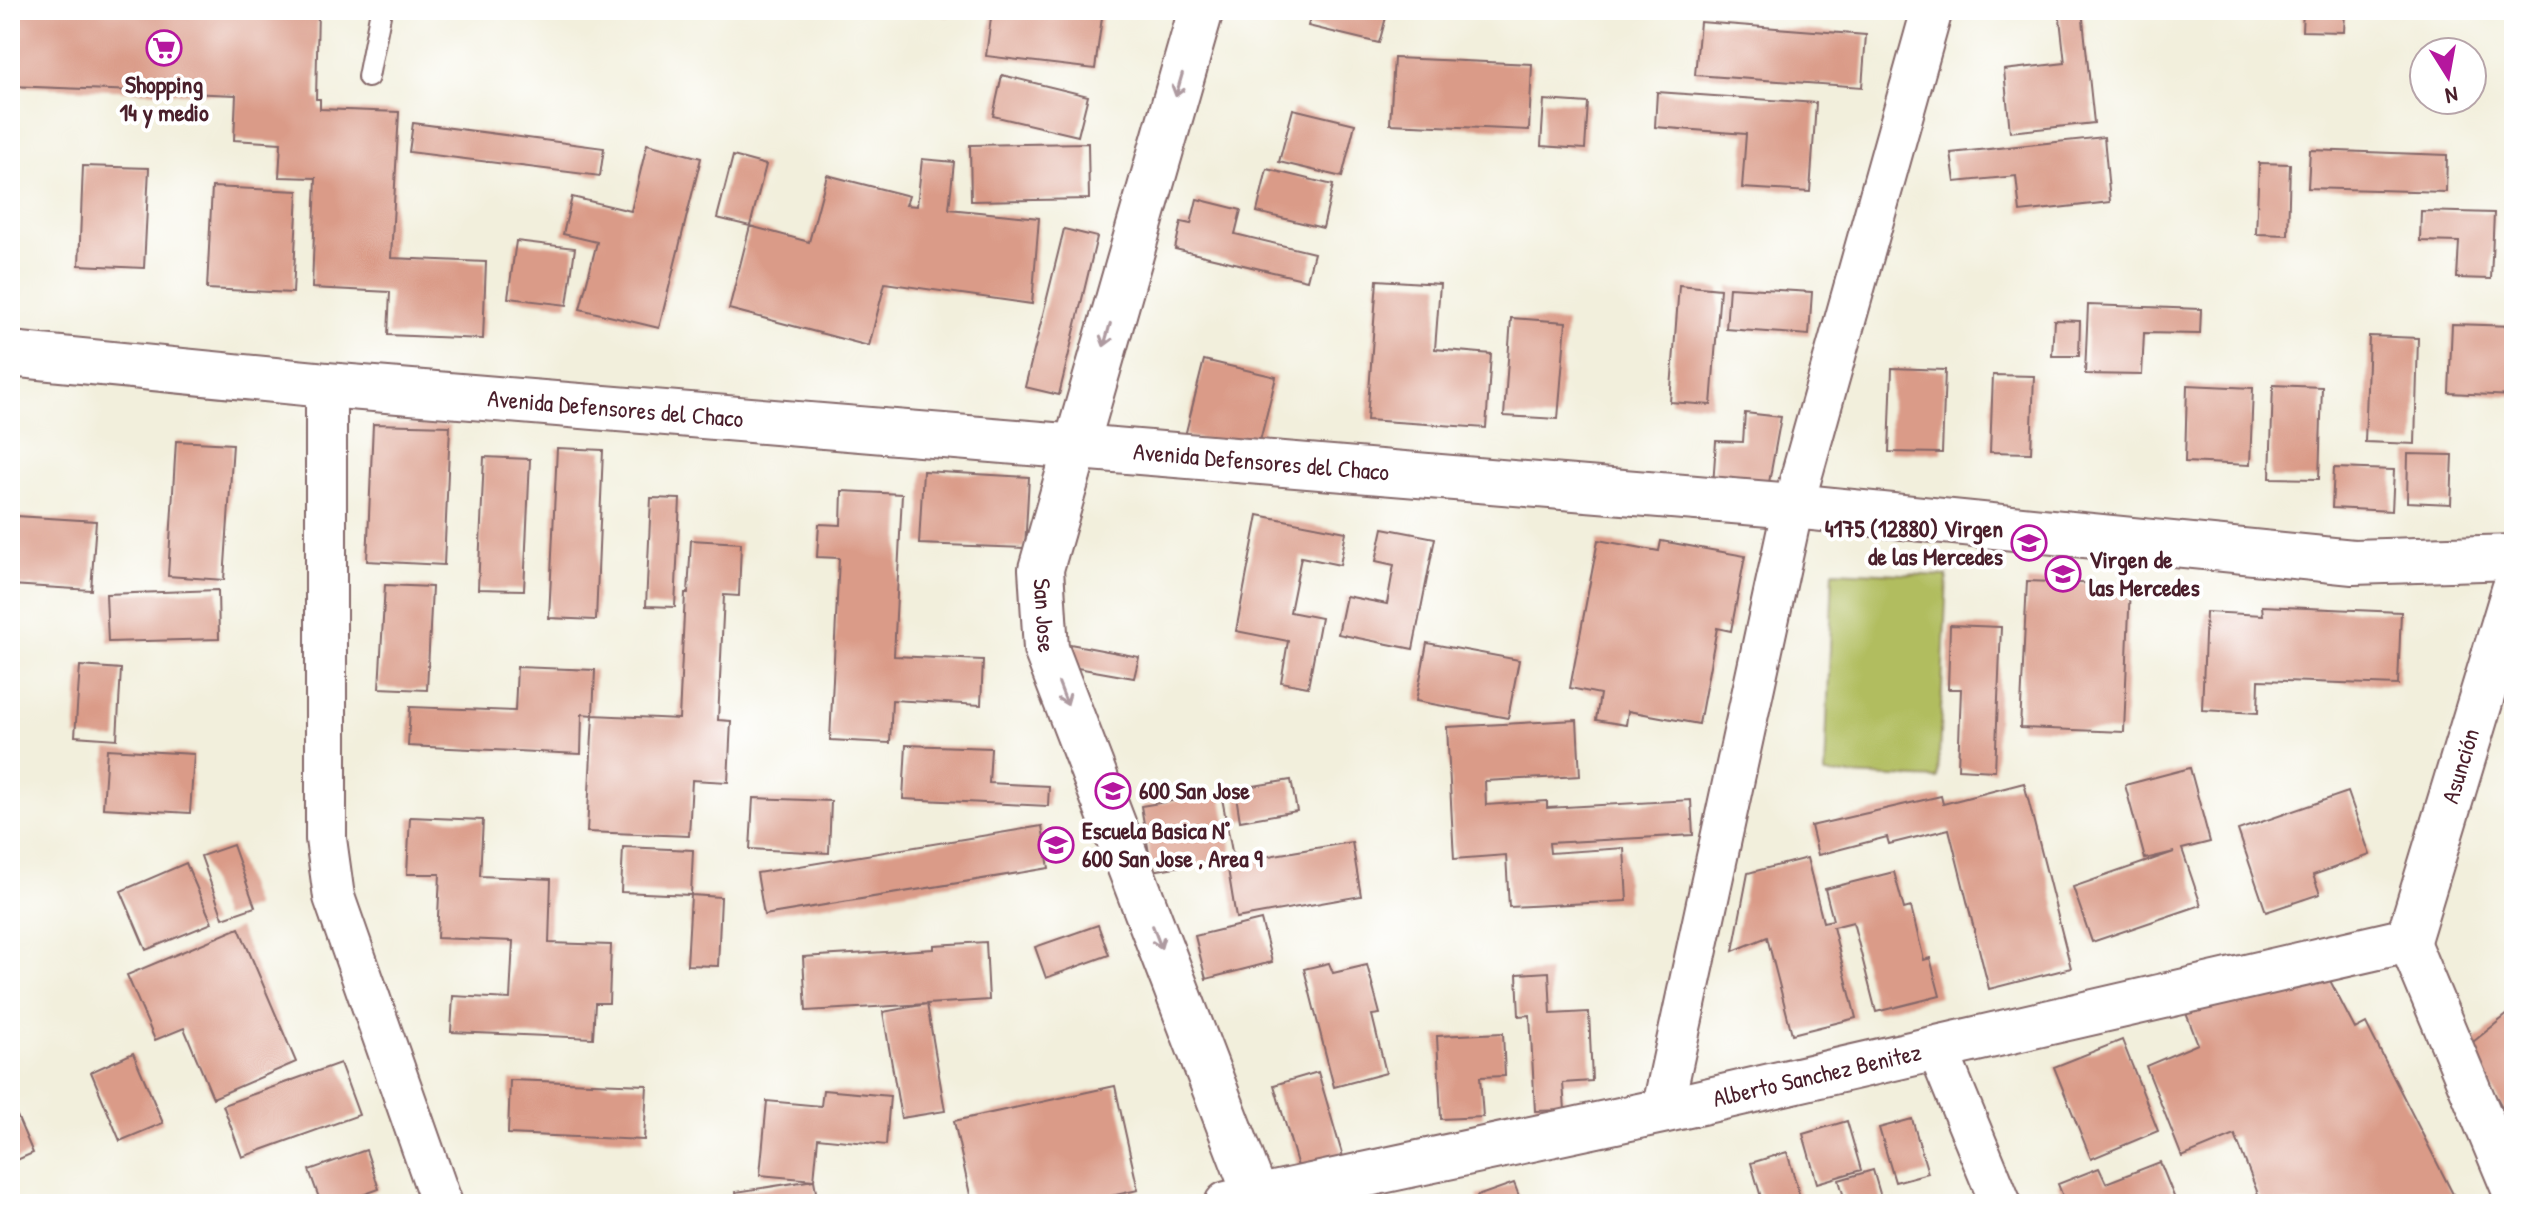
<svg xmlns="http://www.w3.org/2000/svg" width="2524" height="1214" font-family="'Patrick Hand',sans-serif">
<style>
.green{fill:#b1bd5e;stroke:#7e6e44;stroke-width:2}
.building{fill:#da9b88}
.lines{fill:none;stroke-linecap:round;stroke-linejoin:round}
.service-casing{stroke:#856869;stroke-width:24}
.minor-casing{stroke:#856869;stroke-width:44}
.tertiary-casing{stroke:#856869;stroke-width:48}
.service{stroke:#fff;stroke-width:20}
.minor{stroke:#fff;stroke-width:40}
.tertiary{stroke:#fff;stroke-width:44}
.oneway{stroke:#ae9aa0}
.labels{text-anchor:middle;stroke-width:8;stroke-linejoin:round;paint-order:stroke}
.poi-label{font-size:24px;font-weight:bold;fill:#4a1f2b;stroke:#fff;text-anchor:start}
.street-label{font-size:24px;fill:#4a1f2b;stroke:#fff}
</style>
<rect width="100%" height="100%" fill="#fff"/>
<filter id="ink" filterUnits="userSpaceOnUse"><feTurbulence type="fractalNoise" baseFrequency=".0125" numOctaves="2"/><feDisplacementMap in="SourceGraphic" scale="16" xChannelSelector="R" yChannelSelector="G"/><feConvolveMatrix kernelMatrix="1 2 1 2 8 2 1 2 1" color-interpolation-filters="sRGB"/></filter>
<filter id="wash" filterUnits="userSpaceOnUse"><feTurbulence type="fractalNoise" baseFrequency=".006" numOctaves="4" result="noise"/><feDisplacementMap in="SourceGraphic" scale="32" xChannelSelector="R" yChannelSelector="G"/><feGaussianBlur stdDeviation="1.8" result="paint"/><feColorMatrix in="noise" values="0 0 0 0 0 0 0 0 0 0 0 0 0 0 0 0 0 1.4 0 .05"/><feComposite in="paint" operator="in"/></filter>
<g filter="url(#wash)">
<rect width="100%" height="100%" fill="#f2efdc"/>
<path class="green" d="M1833 571 1947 576 1938 779 1825 774Z"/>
<g id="blocks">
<path class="building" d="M10 10H318L316 99H320V109L399 112 391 258 486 262 483 339 388 335 390 292 312 288 316 178 279 177 281 143 234 140 236 95 10 86Z
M923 10H950L948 17Z
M992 10H1103L1095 69 986 56Z
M1312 10H1388L1379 43 1308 26Z
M2059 10H2082L2094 123 2010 132 2004 70 2065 63Z
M2303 10H2345L2344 32 2302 31Z
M1700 22 1866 35 1862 87 1695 75Z
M1394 58 1532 64 1529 130 1390 124Z
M1002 75 1088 96 1078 136 993 116Z
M1657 92 1816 103 1810 192 1742 188 1746 134 1655 127Z
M2508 96 2514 97V134H2507Z
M1544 100 1588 103 1585 149 1541 146Z
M1293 109 1355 124 1342 177 1279 162Z
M413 123 604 148 600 176 409 152Z
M2104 137 2110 202 2020 212 2016 176 1955 182 1951 153Z
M1088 143 1089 199 971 201 970 145Z
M647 144 701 158 659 328 580 309 597 242 563 234 572 197 631 211Z
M2310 150 2447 155 2446 192 2308 188Z
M733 156 766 165 750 226 809 242 827 175 909 196 906 205 917 206 922 159 954 162 949 209 1039 218 1032 304 885 283 869 346 729 309 750 226 717 218Z
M2259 163 2290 164 2288 235 2256 234Z
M83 166 149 168 144 268 79 265Z
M1267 169 1333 185 1323 228 1257 212Z
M212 187 298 191 293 293 207 289Z
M1197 199 1241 210 1235 234 1314 253 1307 280 1175 249 1181 222 1191 224Z
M2421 211 2494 213 2491 279 2457 278 2459 242 2420 241Z
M1064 229 1097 237 1059 395 1025 387Z
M516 241 575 248 567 305 508 298Z
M1377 280 1440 284 1435 349 1491 354 1486 428 1367 420Z
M1679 285 1720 289 1711 405 1670 402Z
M1729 287 1812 292 1809 335 1726 329Z
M2088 305 2201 309 2200 334 2144 333 2142 375 2085 374Z
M1511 318 1566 322 1558 419 1504 416Z
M2054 320 2080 321 2079 356H2052Z
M2452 324 2514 326V396L2449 393Z
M2369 336 2418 338 2415 444 2365 442Z
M1204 360 1276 377 1257 453 1185 436Z
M1892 368 1945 370 1942 453 1889 452Z
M1993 375 2034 376 2031 453 1990 452Z
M2187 385 2253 388 2250 465 2185 462Z
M2273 385 2322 387 2319 479 2270 478Z
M1745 413 1781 417 1768 488 1713 486 1716 441 1743 442Z
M373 424 450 426 444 565 367 561Z
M176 441 233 444 224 580 168 576Z
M557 448 603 450 596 620 549 618Z
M2408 454 2453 455 2451 504 2407 502Z
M484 457 530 459 524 590 478 589Z
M2334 468 2394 470 2392 511 2332 508Z
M923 471 1029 477 1025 548 919 544Z
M842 491 902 494 894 656 983 660 981 705 892 700 890 743 830 740 839 558 817 557 819 524 841 525Z
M651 498 680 499 675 607 646 606Z
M1258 515 1346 532 1340 565 1301 557 1290 612 1321 618 1308 687 1281 682 1288 641 1236 631Z
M16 516 96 521 91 590 11 585Z
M1383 528 1435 538 1413 649 1338 634 1346 596 1387 604 1394 565 1376 561Z
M691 540 741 543 739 596 724 595 718 720 731 721 728 782 692 780 689 836 587 832 593 715 679 719 685 593H688Z
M1598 540 1659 551 1661 541 1745 556 1731 631 1717 628 1699 724 1628 711 1626 725 1596 720 1600 694 1570 688Z
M2027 581 2130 585 2124 732 2020 728Z
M385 585 432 587 427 690 379 688Z
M218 590 219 639 108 642 106 594Z
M2262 606 2401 612 2398 685 2259 680 2258 713 2202 710 2206 612 2263 615Z
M1950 625 2001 627 1995 771 1958 769 1961 689H1948Z
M1427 643 1519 660 1508 718 1416 701Z
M1070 644 1139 657 1134 678 1066 666Z
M80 666 121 669 117 739 75 736Z
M517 667 595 670 593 715 582 714 581 754 408 746 410 707 515 711Z
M1577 720 1580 776 1485 781 1486 805 1547 801V808L1691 800 1693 835 1549 843 1550 853 1624 848 1627 901 1509 907 1506 855 1454 859 1447 727Z
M906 745 991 748 989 783 1049 786 1048 806 903 799Z
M107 749 194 754 190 813 103 808Z
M2190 768 2210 842 2182 849 2201 905 2092 942 2073 887 2174 852 2145 859 2125 785Z
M1291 780 1297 811 1240 821 1235 789Z
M2024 783 2071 968 1989 989 1949 829 1889 844 1887 837 1818 855 1811 826 1941 796 1943 804Z
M2348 792 2370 855 2313 875 2320 894 2266 912 2238 830Z
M1221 793 1233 857 1152 871 1141 806Z
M753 798 831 801 829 853 750 849Z
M410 817 483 820 480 876 551 879 549 943 611 945 609 1003H595L593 1038 451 1032 453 996 510 999 513 941 437 938 440 874H407Z
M1042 826 1049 868 764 915 757 873Z
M1352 842 1361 896 1236 918 1227 863Z
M233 845 255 907 223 918 201 856Z
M623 847 693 850 691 895 721 897 718 966 687 965 691 895 621 892Z
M1807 858 1823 922 1833 920 1825 889 1894 872 1904 909 1911 907 1924 960 1930 958 1940 996 1876 1012 1853 922 1833 927 1856 1018 1792 1034 1767 937 1733 951 1748 873Z
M186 863 212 923 146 950 121 891Z
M1261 920 1272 962 1206 979 1195 936Z
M1098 925 1109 955 1046 978 1035 947Z
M239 928 296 1062 213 1098 184 1028 155 1040 127 975Z
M986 942 989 1000 927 1004 945 1111 901 1118 883 1012 927 1004 806 1011 803 957 934 949V945Z
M1329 963 1333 973 1367 965 1380 1014 1372 1015 1386 1073 1334 1087 1304 969Z
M2322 965 2355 1029 2366 1023 2458 1204H2262L2235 1135 2182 1157 2146 1066 2198 1044 2186 1013Z
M1549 972 1551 1014 1589 1012 1592 1081 1563 1083 1565 1110 1535 1111 1530 1015 1519 1016 1517 974Z
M2514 1009V1107L2506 1114 2468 1046Z
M1503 1033 1505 1076 1480 1077 1483 1117 1441 1119 1437 1036Z
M2122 1040 2158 1131 2091 1159 2054 1067Z
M133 1053 163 1123 120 1141 91 1072Z
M340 1063 359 1115 242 1157 223 1105Z
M1318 1072 1343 1157 1299 1170 1274 1085Z
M510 1080 647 1085 644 1140 508 1134Z
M1115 1086 1138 1190 1075 1204H972L954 1121Z
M823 1090 890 1096 886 1145 818 1138 814 1180 760 1175 767 1101 821 1106Z
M17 1116 33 1153 10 1163V1119Z
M1912 1119 1928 1173 1895 1182 1879 1128Z
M1847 1121 1861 1170 1817 1183 1803 1134Z
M366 1150 379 1189 338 1204H303L319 1198 309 1170Z
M1787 1152 1802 1204H1763L1751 1163Z
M2160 1162 2177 1204H2066L2058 1184 2099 1168 2106 1183Z
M1873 1170 1883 1204H1846L1839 1180Z
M814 1180 818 1204H738L736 1192Z
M1514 1183 1522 1204H1480L1477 1196Z
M526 1196 632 1202V1204H526Z"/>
</g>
</g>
<g filter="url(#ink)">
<use href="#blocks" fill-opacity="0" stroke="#856869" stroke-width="2"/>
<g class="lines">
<defs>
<path id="service" d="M368 77 381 10"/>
<path id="minor" d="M326 385V839L334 897 442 1204
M2408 940 2514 1194
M1937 1048 2001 1204
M1662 1111 1793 506 1932 10"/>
<g id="tertiary">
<path id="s1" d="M1201 10 1041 569 1046 649 1259 1204"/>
<path id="s2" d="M10 354 326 385 1793 506 2353 562 2514 557"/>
<path id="s3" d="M1227 1204 1662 1111 2408 940 2514 590"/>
</g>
</defs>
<use href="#service" class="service-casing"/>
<use href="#minor" class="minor-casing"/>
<use href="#tertiary" class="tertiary-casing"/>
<use href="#service" class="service"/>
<use href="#minor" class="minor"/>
<use href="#tertiary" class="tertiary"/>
</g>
<defs><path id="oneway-shaft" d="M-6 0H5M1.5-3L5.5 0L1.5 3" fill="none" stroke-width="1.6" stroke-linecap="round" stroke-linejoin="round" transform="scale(2)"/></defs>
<g class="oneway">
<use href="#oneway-shaft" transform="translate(1179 85) rotate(106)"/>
<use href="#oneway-shaft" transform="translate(1107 335) rotate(106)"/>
<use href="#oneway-shaft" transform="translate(1063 694) rotate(69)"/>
<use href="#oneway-shaft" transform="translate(1157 937) rotate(69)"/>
</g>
</g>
<defs>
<symbol id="supermarket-ring" viewBox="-11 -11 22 22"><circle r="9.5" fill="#fff" stroke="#b5179e" stroke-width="1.5"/><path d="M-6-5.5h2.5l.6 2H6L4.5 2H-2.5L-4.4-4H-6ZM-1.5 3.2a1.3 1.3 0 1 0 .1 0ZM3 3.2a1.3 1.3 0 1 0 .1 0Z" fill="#b5179e"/></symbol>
<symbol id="school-ring" viewBox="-11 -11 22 22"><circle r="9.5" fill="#fff" stroke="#b5179e" stroke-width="1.5"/><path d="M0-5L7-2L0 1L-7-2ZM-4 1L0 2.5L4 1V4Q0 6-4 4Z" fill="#b5179e"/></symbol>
</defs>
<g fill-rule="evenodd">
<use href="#supermarket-ring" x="144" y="28" width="40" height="40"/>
<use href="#school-ring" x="2009" y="523" width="40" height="40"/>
<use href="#school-ring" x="2043" y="554" width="40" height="40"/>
<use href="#school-ring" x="1093" y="771" width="40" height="40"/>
<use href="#school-ring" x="1036" y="825" width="40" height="40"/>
</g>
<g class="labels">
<g class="poi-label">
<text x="164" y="93" text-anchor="middle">Shopping<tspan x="164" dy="28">14 y medio</tspan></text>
<text x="2003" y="537" text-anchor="end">4175 (12880) Virgen<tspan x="2003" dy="28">de las Mercedes</tspan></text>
<text x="2089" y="568">Virgen de<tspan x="2089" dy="28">las Mercedes</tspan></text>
<text x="1139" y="799">600 San Jose</text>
<text x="1082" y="839">Escuela Basica N°<tspan x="1082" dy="28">600 San Jose , Area 9</tspan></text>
</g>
<g class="street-label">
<text dy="8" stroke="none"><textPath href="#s2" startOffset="608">Avenida Defensores del Chaco</textPath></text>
<text dy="8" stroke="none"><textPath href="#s2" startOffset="1256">Avenida Defensores del Chaco</textPath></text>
<text dy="8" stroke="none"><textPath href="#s1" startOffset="628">San Jose</textPath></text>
<text dy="8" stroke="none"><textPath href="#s3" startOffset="1392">Asunción</textPath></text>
<text dy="8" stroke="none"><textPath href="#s3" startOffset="604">Alberto Sanchez Benitez</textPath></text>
</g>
</g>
<rect width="2524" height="1214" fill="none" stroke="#fff" stroke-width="40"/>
<g transform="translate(2448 76) rotate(169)"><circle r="38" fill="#ffffff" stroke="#b7a5aa" stroke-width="2"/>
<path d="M0-6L14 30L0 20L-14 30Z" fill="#b5179e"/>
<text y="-12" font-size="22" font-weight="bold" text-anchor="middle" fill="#4a1f2b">N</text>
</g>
</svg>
